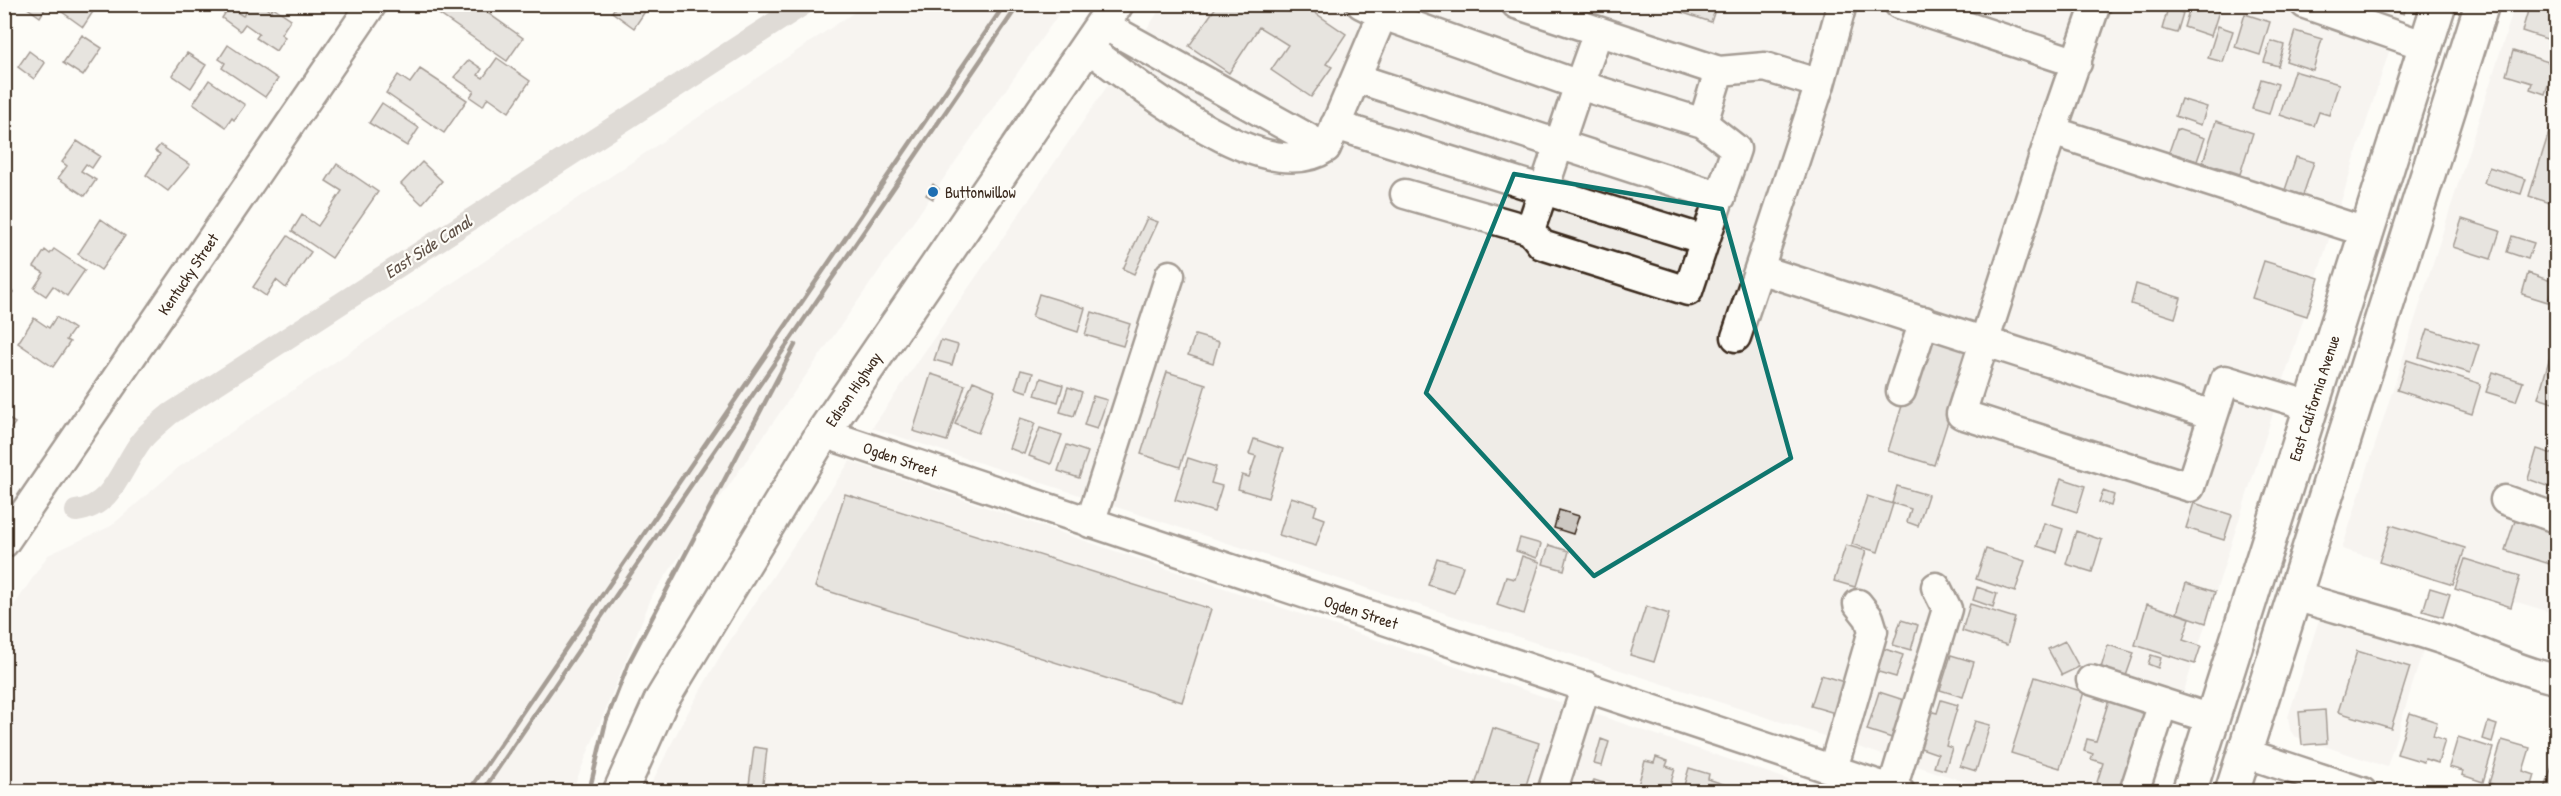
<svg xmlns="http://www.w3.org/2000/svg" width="2561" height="796" font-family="'Patrick Hand',sans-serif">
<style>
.built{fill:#efece7}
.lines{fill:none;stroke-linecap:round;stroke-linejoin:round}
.canal{stroke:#bbb4ad;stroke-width:22}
.building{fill:#cdc8c2;stroke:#3b2a1e;stroke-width:1.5}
.minor-casing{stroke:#3b2a1e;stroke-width:33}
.major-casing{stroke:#3b2a1e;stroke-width:38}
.minor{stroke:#fdfcf7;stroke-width:28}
.major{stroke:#fdfcf7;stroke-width:33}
.rail{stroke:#3b2a1e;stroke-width:4.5}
.marked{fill:none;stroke:#0f766e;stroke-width:4.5;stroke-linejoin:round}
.poi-dot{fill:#1f6fb2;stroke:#fdfcf7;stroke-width:2}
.labels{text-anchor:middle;stroke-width:4.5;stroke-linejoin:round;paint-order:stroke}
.poi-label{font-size:16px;fill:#3b2a1e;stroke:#fdfcf7;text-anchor:start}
.street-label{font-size:16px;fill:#3b2a1e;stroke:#fdfcf7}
.water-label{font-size:18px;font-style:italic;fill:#615349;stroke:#fdfcf7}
</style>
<rect width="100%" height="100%" fill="#fdfcf7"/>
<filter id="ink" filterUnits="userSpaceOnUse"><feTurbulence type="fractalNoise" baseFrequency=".0167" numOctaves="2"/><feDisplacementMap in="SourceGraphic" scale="12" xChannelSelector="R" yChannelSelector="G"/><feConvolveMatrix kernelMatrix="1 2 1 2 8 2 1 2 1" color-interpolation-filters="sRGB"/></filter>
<g filter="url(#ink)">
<path class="built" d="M865 5H1065L653 594 572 791 5 792V619L48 555 111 526 179 467Z
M1163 5H2404L2152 791H1994L872 428Z
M2515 5H2556V614L2342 549Z
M850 461 1822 791 647 792 683 721 723 651Z
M2323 607 2426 641 2387 767 2294 736 2290 730 2288 717Z"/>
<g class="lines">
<path class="canal" d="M76 511C114 506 121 467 142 440 150 430 161 422 170 414L804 4"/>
</g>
<path class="building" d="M22 4H48L40 17Z
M51 4H98L83 27Z
M251 4H262L271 11 273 7 291 19 281 34 285 37 276 51 256 38 259 34 245 24 240 31 222 18 229 7 243 16Z
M441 4H475L523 38 507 61 436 12Z
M617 4H650L634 28 612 12Z
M1218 4H1302L1346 34 1326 64 1332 67 1311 97 1271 70 1288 45 1259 27 1229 73 1189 46Z
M1656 4H1717L1711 22Z
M2191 4 2221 5 2211 36 2184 27Z
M2384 4H2407L2404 14 2384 7Z
M2530 4H2540L2556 10V42L2522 31Z
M2168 8 2183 13 2177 33 2162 29Z
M2245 14 2270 22 2260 55 2235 47Z
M2218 26 2233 31 2223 62 2208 58Z
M2295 31 2322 39 2313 70 2286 61Z
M82 35 102 48 83 76 63 63Z
M2271 41 2284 45 2278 66 2264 62Z
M228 45 278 79 265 97 222 68 225 63 219 59Z
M29 51 45 63 34 79 18 67Z
M2513 51 2555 64 2545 94 2530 89 2532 83 2506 75Z
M187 53 206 65 191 88 172 75Z
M497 58 530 81 509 112 488 97 483 106 470 97 474 91 454 77 469 60 482 69 478 75 483 78Z
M420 69 467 100 444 133 386 93 398 75 410 83Z
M2294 71 2339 84 2329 115 2319 112 2314 126 2280 115Z
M2261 79 2278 84 2269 114 2252 109Z
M209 80 245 105 234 120 232 118 226 127 193 104Z
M2181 99 2207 107 2201 125 2175 116Z
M382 103 419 128 407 146 369 123Z
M2216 121 2253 133 2240 174 2203 162Z
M2177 129 2205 138 2197 161 2169 152Z
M2550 129 2556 131V205L2529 196Z
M77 141 100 156 92 168 86 164 81 171 96 180 85 196 58 178 67 166 62 162Z
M160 145 190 165 168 191 146 175 160 154 155 151Z
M2296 157 2314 162 2303 195 2285 190Z
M422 162 442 181 422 204 401 184Z
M337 164 378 192 332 258 292 231 302 215 318 226 342 191 326 181Z
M2489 167 2526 179 2521 194 2484 183Z
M933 184 939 189 933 199 926 195Z
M1147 218 1158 222 1134 274 1123 269Z
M101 219 125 236 101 270 78 254Z
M2462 219 2500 231 2491 259 2453 247Z
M288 236 311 252 286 288 276 280 266 296 253 287Z
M2512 236 2534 243 2528 259 2507 252Z
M54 249 85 270 67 296 53 286 46 296 34 288 44 273 34 267 45 250 50 254Z
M2264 261 2319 278 2307 316 2252 298Z
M2528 273 2554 282 2548 302 2522 294Z
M2136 284 2181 298 2175 318 2131 304Z
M4 286 13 292 4 303Z
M1039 294 1085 308 1078 332 1032 317Z
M1092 312 1130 324 1123 346 1085 335Z
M56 317 74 329 66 340 70 342 53 367 18 343 34 318 49 328Z
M2428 329 2479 345 2470 373 2419 357Z
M1195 335 1219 342 1213 363 1188 355Z
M1923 338 1970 352 1934 465 1888 451Z
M941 340 958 345 952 365 934 360Z
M2552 350 2556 351V404L2538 398Z
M2407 360 2481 384 2472 414 2397 390Z
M1021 370 1033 373 1027 392 1015 388Z
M1167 372 1206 384 1180 467 1141 454Z
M2493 372 2523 382 2516 401 2486 392Z
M931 374 965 385 947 441 913 431Z
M1041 378 1063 385 1058 402 1035 395Z
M973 381 995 390 978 433 955 424Z
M1068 387 1082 392 1074 416 1060 412Z
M1093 396 1107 400 1097 429 1084 425Z
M4 416 15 423 4 438Z
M1020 418 1035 423 1024 454 1009 448Z
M1040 428 1062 435 1051 464 1029 456Z
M1254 439 1283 449 1268 498 1238 489 1242 475 1249 477 1256 456 1249 454Z
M1067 445 1088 452 1079 478 1058 471Z
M2537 449 2556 455V489L2528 479Z
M1188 458 1216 467 1211 483 1222 486 1214 512 1175 500Z
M2061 478 2085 486 2077 512 2053 504Z
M1897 486 1928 495 1918 526 1907 522 1911 509 1892 503Z
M2103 491 2114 495 2111 506 2099 502Z
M845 494 1211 609 1182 702 815 587Z
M1867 496 1893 504 1878 552 1852 544Z
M1291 497 1317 505 1314 515 1325 519 1316 546 1279 535Z
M2194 503 2232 515 2224 540 2186 528Z
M1559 510 1579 516 1573 534 1554 528Z
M2515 520 2556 533V566L2505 550Z
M2044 523 2063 529 2056 552 2037 546Z
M2391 525 2465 548 2453 585 2379 562Z
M2076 531 2102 540 2092 572 2066 564Z
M1520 538 1541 544 1537 558 1516 551Z
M1549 545 1569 551 1564 570 1543 564Z
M1846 545 1866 551 1855 587 1834 581Z
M1986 549 2025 561 2015 592 1976 579Z
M1522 556 1540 562 1524 614 1497 605 1506 577 1515 579Z
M1437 558 1463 566 1454 593 1428 585Z
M2465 559 2520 576 2511 607 2455 589Z
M2186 583 2215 592 2206 623 2177 613Z
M1977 587 1997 594 1993 607 1973 600Z
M2430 588 2450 594 2443 617 2423 611Z
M1970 604 2015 618 2007 645 1962 631Z
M2147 604 2190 618 2183 640 2201 646 2195 664 2135 645Z
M1646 606 1669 614 1654 662 1630 655Z
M1901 620 1918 625 1911 650 1893 645Z
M2065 641 2079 667 2062 675 2048 649Z
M2108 645 2134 653 2126 676 2101 668Z
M1882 648 1903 655 1896 677 1875 671Z
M2357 651 2410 667 2391 728 2338 712Z
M1951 655 1974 662 1963 697 1940 690Z
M2151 655 2161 658 2158 668 2148 664Z
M1821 675 1844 682 1835 713 1811 706Z
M2035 677 2084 692 2060 768 2011 753Z
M1879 692 1904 700 1892 738 1867 730Z
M1941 700 1958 705 1946 746 1952 748 1945 770 1934 767 1938 754 1918 747 1929 711 1937 713Z
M2109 700 2146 712 2121 792H2094L2103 763 2091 759 2093 754 2084 751 2087 739 2096 741Z
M2325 710 2327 743 2302 745 2299 712Z
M2410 713 2437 722 2433 736 2445 740 2438 763 2425 759 2424 762 2397 754Z
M1975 721 1990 725 1976 771 1960 766Z
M2488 722 2497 725 2492 742 2483 739Z
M1493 728 1539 743 1524 792H1473Z
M2458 737 2493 748 2483 782 2462 775 2463 771 2449 767Z
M1601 739 1609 742 1602 766 1594 764Z
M2502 740 2530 748 2523 771 2535 775 2530 792H2516L2489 783Z
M754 747 767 749 762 792H748Z
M2556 754V792H2544Z
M1656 757 1668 761 1666 766 1675 769 1668 792H1636L1645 761 1654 763Z
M1689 768 1709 774 1708 779 1732 787 1731 792H1682Z
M1594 780 1630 791V792H1590Z"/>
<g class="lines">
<defs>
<path id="minor" d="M1361 4 1383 15 1579 85 1530 230 1542 245 1688 291 1705 240
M1516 4 1719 71 1765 67 1820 84
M1842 4 1820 84 1759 269 2213 415
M1899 4 2077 63
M2305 4 2426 46
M1102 24 1326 148
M1086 47C1137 82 1264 190 1326 148L1387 4
M1356 78 1721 197
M1703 123 1719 71
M1335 125 1705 240 1736 149 1703 123 1579 85 1598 32
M2052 131 2096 4
M1405 194 1530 230
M1736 337 1759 269
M1901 391 1924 321
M2311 406 2225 380 2190 487 1961 414 2052 131 2366 232
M823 433 1900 792
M2505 500 2556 518
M1090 523 1170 275
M4 543 372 4
M2294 596C2353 613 2413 628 2470 649 2499 660 2526 673 2556 679
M2091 680 2212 719
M2245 753 2362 792
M1833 769 1873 631 1869 618 1858 604
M1892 789 1947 609 1936 587
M1552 792 1586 686
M2134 792 2163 703"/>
<path id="major" d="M620 792 661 701 823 433 1116 4
M2189 792 2439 4
M2232 792 2482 4"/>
</defs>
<use href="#minor" class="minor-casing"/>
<use href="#major" class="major-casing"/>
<use href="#minor" class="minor"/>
<use href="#major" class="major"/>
<path class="rail" d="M468 792 1005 4
M482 792 1019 4
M589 792 606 721 629 662 795 345"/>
</g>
</g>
<path d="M0 0H2561V796H0ZM1514 174 1722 209 1791 458 1594 576 1426 393Z" fill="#fdfcf7" fill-opacity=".55" fill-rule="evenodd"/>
<path class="marked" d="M1514 174 1722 209 1791 458 1594 576 1426 393Z"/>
<circle class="poi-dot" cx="933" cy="192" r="6"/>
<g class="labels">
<g class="poi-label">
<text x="945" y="198">Buttonwillow</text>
</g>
<g class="street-label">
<text transform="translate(188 274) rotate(-56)" y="6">Kentucky Street</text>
<text transform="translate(853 389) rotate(-56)" y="6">Edison Highway</text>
<text transform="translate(2314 398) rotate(-72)" y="6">East California Avenue</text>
<text transform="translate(900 459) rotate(19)" y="6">Ogden Street</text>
<text transform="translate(1361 612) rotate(18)" y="6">Ogden Street</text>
</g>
<g class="water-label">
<text transform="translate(428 247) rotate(-33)" y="6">East Side Canal</text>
</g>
</g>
<rect width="2561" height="796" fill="none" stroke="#fdfcf7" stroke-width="24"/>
<rect x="12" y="12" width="2537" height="772" fill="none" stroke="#3b2a1e" stroke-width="2" filter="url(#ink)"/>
</svg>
